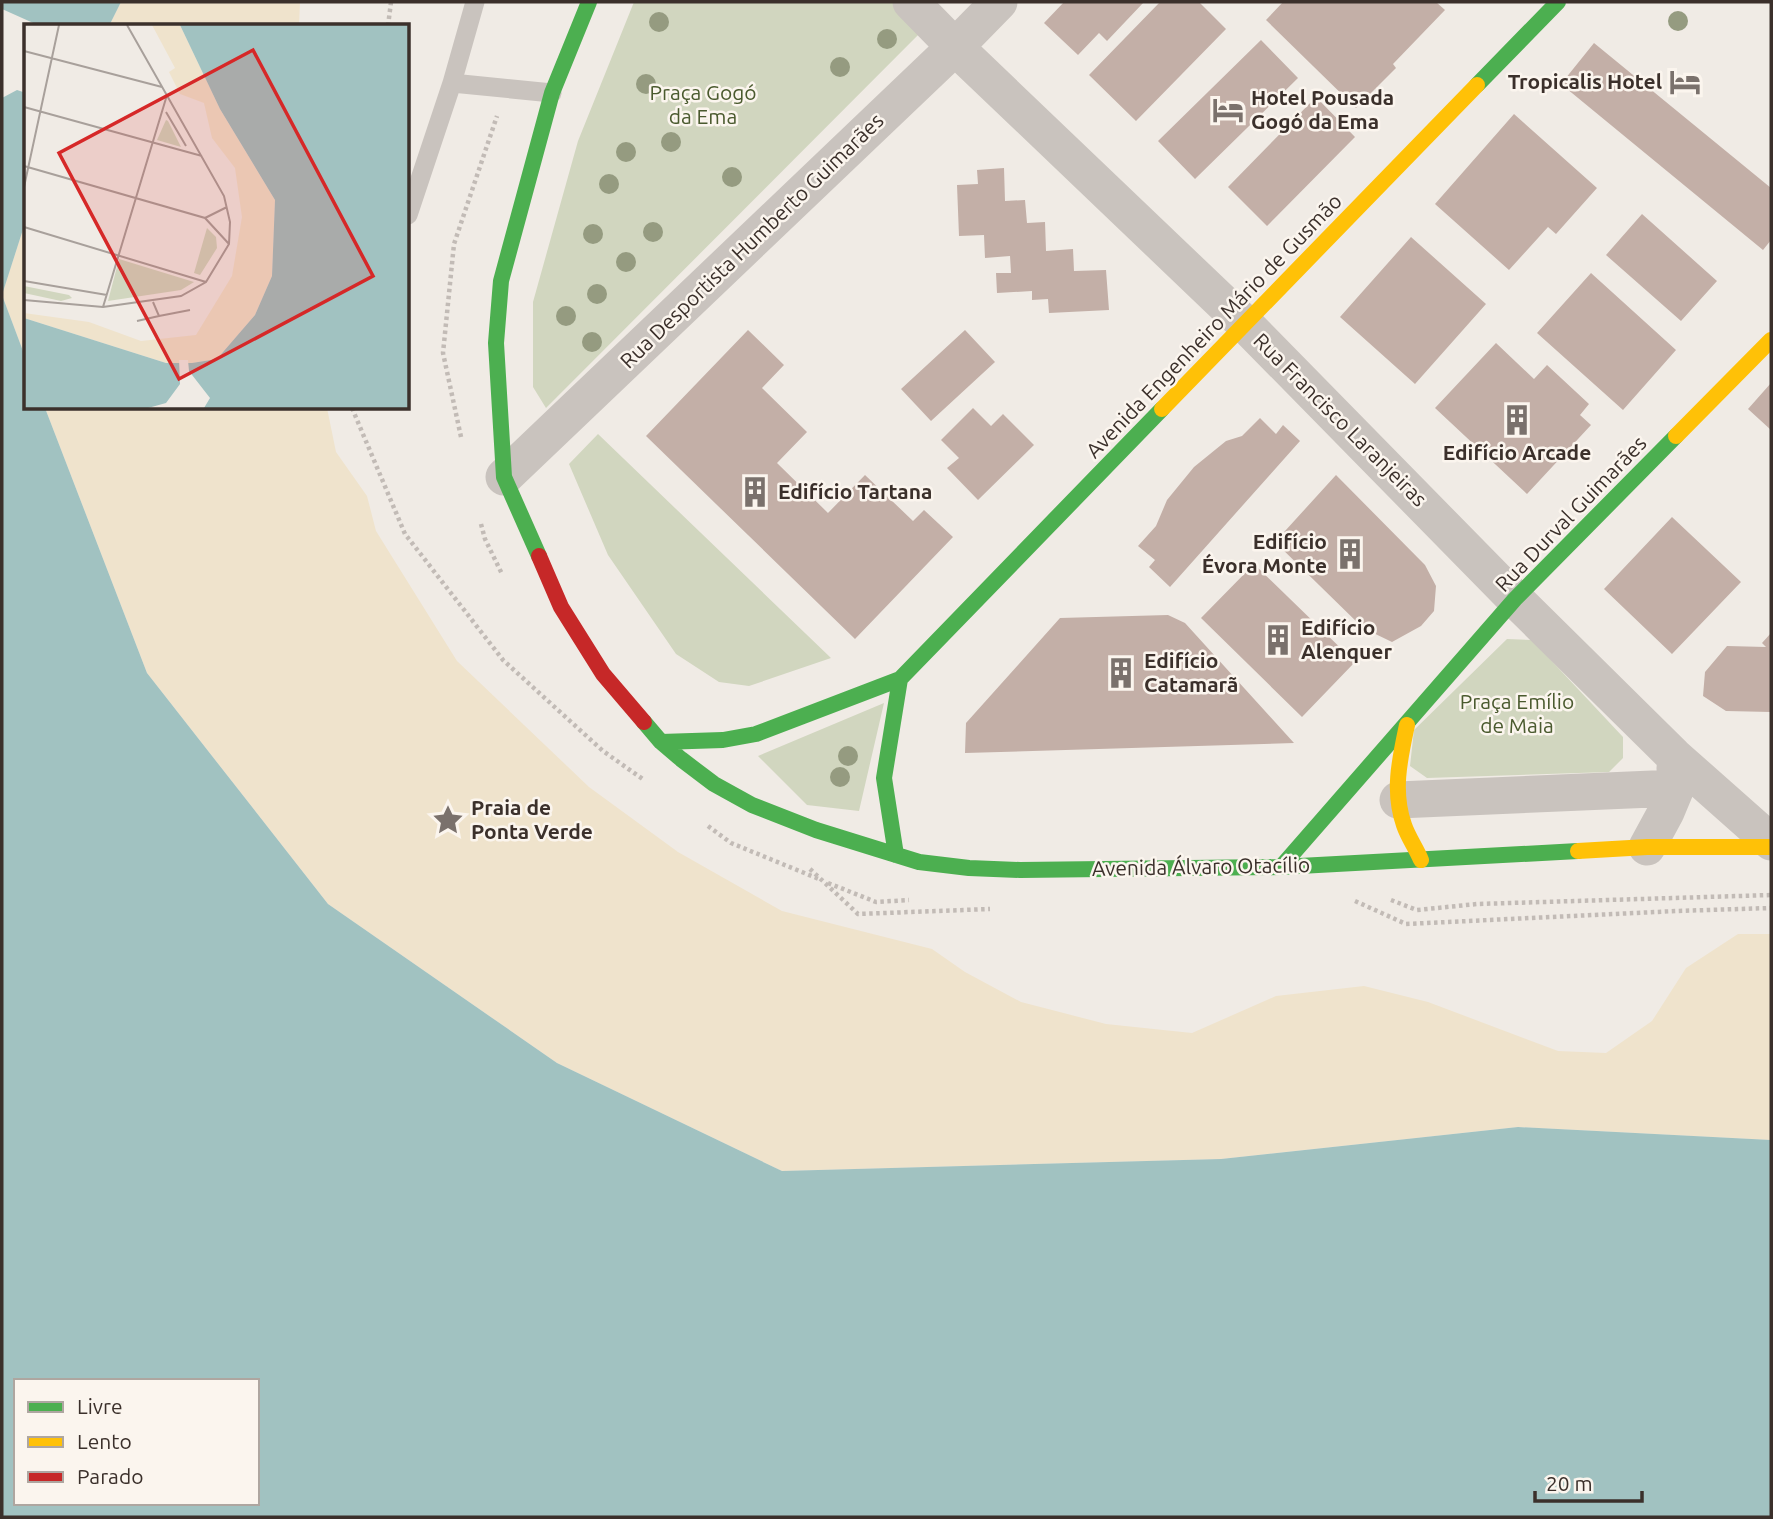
<svg xmlns="http://www.w3.org/2000/svg" width="1773" height="1519" font-family="Ubuntu,sans-serif">
<style>
.green{fill:#d1d6bf}
.sand{fill:#efe3cc}
.water{fill:#a1c2c1;fill-rule:evenodd}
.pier{fill:#f0ebe5}
.building{fill:#c3afa7}
.lines{fill:none;stroke-linecap:round;stroke-linejoin:round}
.path{stroke:#c2bbb6;stroke-width:4.5;stroke-dasharray:3.5 3.5;stroke-linecap:butt}
.lane{stroke:#c9c3be;stroke-width:19}
.street{stroke:#c9c3be;stroke-width:37}
.fast{stroke:#4caf50;stroke-width:16}
.slow{stroke:#ffc107;stroke-width:16}
.jam{stroke:#c62828;stroke-width:16}
.tree{fill:#959b80}
.labels{text-anchor:middle;stroke-width:5;stroke-linejoin:round;paint-order:stroke}
.poi-label{font-size:21px;font-weight:bold;fill:#3b302b;stroke:#fbf5ee;text-anchor:start}
.park-label{font-size:21px;fill:#4a5a2e;stroke:#fbf5ee}
.street-label{font-size:21px;fill:#3b302b;stroke:#fbf5ee}
.inset-road{fill:none;stroke:#a8a09b;stroke-width:2}
.view{fill:#d62828;fill-opacity:0.15;stroke:#d62828;stroke-width:3.5}
.inset-edge{fill:none;stroke:#3b302b;stroke-width:3.5}
</style>
<rect width="100%" height="100%" fill="#f0ebe5"/>
<path class="green" d="M634 2H904L927 26 546 408 533 387V302L578 141Z
M598 434 831 658 749 686 719 682 676 654 608 555 569 464Z
M1507 639 1532 640 1623 737V758L1609 772 1427 778 1410 766 1414 730Z
M884 703 859 811 807 805 758 756Z"/>
<path class="sand" d="M121 2H300L299 26H109Z
M26 220V359L2 295Z
M45 408H327L336 452 367 496 376 531 457 661 589 787 678 852 782 911 932 949 965 972 1021 1002 1106 1024 1192 1033 1276 996 1364 986 1428 1002 1558 1051 1606 1053 1652 1021 1686 968 1738 934H1771V1140L1518 1127 1221 1159 782 1171 557 1063 328 904 147 673Z"/>
<path class="water" d="M2 2H121L109 26H26V220L2 295 26 359V408H45L147 673 328 904 557 1063 782 1171 1221 1159 1518 1127 1771 1140V1517H2ZM16 1381H257V1503H16Z"/>
<path class="pier" d="M2 9 40 26H26V93L17 90 2 98Z"/>
<path class="building" d="M1064 2H1144L1107 41 1099 33 1078 55 1044 23Z
M1160 2H1199L1226 29 1136 121 1089 75Z
M1283 2H1436L1445 10 1393 64 1396 68 1356 108 1266 20Z
M1261 40 1298 78 1195 179 1158 141Z
M1594 43 1771 188V240L1763 250 1561 84Z
M1316 97 1355 137 1267 226 1228 187Z
M1514 114 1597 188 1556 234 1548 227 1509 270 1435 204Z
M1004 168 1005 201 1025 200 1027 223 1045 222 1046 251 1073 249 1074 271 1106 270 1109 310 1049 313 1048 299 1032 300V291L997 293 996 273H1011L1010 256 985 258 984 235 959 236 957 185 978 184 977 170Z
M1642 214 1717 281 1681 321 1606 255Z
M1411 237 1486 304 1415 384 1340 317Z
M1591 273 1676 350 1623 410 1537 333Z
M748 330 784 365 762 388 807 432 777 463 828 513 865 475 913 521 924 510 953 537 855 639 646 436Z
M965 330 995 362 931 421 901 389Z
M1496 343 1534 379 1547 365 1589 404 1580 415 1591 425 1527 494 1435 408Z
M1771 383V430L1748 409Z
M973 408 991 426 1003 414 1034 445 978 500 947 468 959 458 941 440Z
M1260 418 1276 434 1283 425 1300 441 1170 587 1149 567 1155 560 1138 546 1156 526 1167 500 1194 467 1226 441 1242 436Z
M1336 475 1425 565 1436 586 1434 611 1421 626 1392 642 1363 628 1275 542Z
M1672 517 1741 582 1672 654 1604 589Z
M1254 564 1355 662 1302 717 1201 618Z
M1168 615 1185 623 1294 743 965 753 966 723 1060 618Z
M1771 633V712L1726 711 1703 696 1705 672 1727 646 1766 647 1762 643Z"/>
<g class="lines">
<path class="path" d="M388 26 391 2
M352 408 405 534 503 660 603 751 644 780
M461 437 443 353 454 244 497 116
M481 524 485 539 502 574
M708 826 731 843 819 879
M810 869 858 914 990 909
M828 883 876 902 909 900
M1391 900 1417 910 1477 904 1771 895
M1355 901 1406 924 1676 911 1771 908"/>
<path class="lane" d="M475 2 452 83 552 93
M408 215 452 83"/>
<path class="street" d="M911 2 955 47 1245 324 1515 599 1674 756 1771 842
M504 477 955 47 999 2
M1398 800 1676 788
M1647 847 1666 812 1676 788 1675 768"/>
<path class="fast" d="M1477 85 1558 2
M539 556 504 477 496 343 501 281 552 93 589 2
M644 722 661 742 681 759 714 784 752 805 816 830 919 862 969 868 1020 870 1281 867 1578 851
M661 742 723 740 756 734 900 679 1162 409
M896 855 884 778 900 679
M1281 867 1515 599 1676 436"/>
<path class="slow" d="M1162 409 1477 85
M1676 436 1771 340
M1407 725C1400 758 1392 791 1404 825 1408 837 1416 848 1421 860
M1578 851 1647 847H1771"/>
<path class="jam" d="M539 556 561 607 603 674 644 722"/>
</g>
<g class="tree">
<circle cx="1678" cy="21" r="10"/>
<circle cx="659" cy="22" r="10"/>
<circle cx="887" cy="39" r="10"/>
<circle cx="840" cy="67" r="10"/>
<circle cx="646" cy="84" r="10"/>
<circle cx="671" cy="142" r="10"/>
<circle cx="626" cy="152" r="10"/>
<circle cx="732" cy="177" r="10"/>
<circle cx="609" cy="184" r="10"/>
<circle cx="653" cy="232" r="10"/>
<circle cx="593" cy="234" r="10"/>
<circle cx="626" cy="262" r="10"/>
<circle cx="597" cy="294" r="10"/>
<circle cx="566" cy="316" r="10"/>
<circle cx="592" cy="342" r="10"/>
<circle cx="848" cy="756" r="10"/>
<circle cx="840" cy="777" r="10"/>
</g>
<defs>
<symbol id="hotel-bare" viewBox="-9 -9 18 18"><path d="M-6-4.5h1.5V1H6V5H4.5V3h-9V5H-6ZM-4 0a1.8 1.8 0 1 1 3.6 0ZM.5 0V-2.5h3Q6-2.5 6 0Z" fill="#7a716c" stroke="#fbf5ee" stroke-width="2.5" paint-order="stroke"/></symbol>
<symbol id="building-bare" viewBox="-9 -9 18 18"><path d="M-4-6H4V6H1V3H-1V6H-4ZM-2.5-4.3h1.7v1.8h-1.7ZM.8-4.3h1.7v1.8H.8ZM-2.5-1h1.7V.8h-1.7ZM.8-1h1.7V.8H.8Z" fill="#7a716c" stroke="#fbf5ee" stroke-width="2.5" paint-order="stroke"/></symbol>
<symbol id="sight-bare" viewBox="-9 -9 18 18"><path d="M0-6L1.8-2.2L6-1.7L2.9 1.2L3.7 5.4L0 3.3L-3.7 5.4L-2.9 1.2L-6-1.7L-1.8-2.2Z" fill="#7a716c" stroke="#fbf5ee" stroke-width="2.5" paint-order="stroke"/></symbol>
</defs>
<g fill-rule="evenodd">
<use href="#hotel-bare" x="1663" y="60" width="44" height="44"/>
<use href="#hotel-bare" x="1206" y="88" width="44" height="44"/>
<use href="#building-bare" x="1495" y="398" width="44" height="44"/>
<use href="#building-bare" x="733" y="470" width="44" height="44"/>
<use href="#building-bare" x="1328" y="532" width="44" height="44"/>
<use href="#building-bare" x="1256" y="618" width="44" height="44"/>
<use href="#building-bare" x="1099" y="651" width="44" height="44"/>
<use href="#sight-bare" x="426" y="798" width="44" height="44"/>
</g>
<g class="labels">
<g class="poi-label">
<text x="1662" y="89" text-anchor="end">Tropicalis Hotel</text>
<text x="1251" y="105">Hotel Pousada<tspan x="1251" dy="24">Gogó da Ema</tspan></text>
<text x="1517" y="460" text-anchor="middle">Edifício Arcade</text>
<text x="778" y="499">Edifício Tartana</text>
<text x="1327" y="549" text-anchor="end">Edifício<tspan x="1327" dy="24">Évora Monte</tspan></text>
<text x="1301" y="635">Edifício<tspan x="1301" dy="24">Alenquer</tspan></text>
<text x="1144" y="668">Edifício<tspan x="1144" dy="24">Catamarã</tspan></text>
<text x="471" y="815">Praia de<tspan x="471" dy="24">Ponta Verde</tspan></text>
</g>
<g class="park-label">
<text x="703" y="100">Praça Gogó<tspan x="703" dy="24">da Ema</tspan></text>
<text x="1517" y="709">Praça Emílio<tspan x="1517" dy="24">de Maia</tspan></text>
</g>
<g class="street-label">
<text transform="translate(752 241) rotate(-44)" y="7">Rua Desportista Humberto Guimarães</text>
<text transform="translate(1214 326) rotate(-46)" y="7">Avenida Engenheiro Mário de Gusmão</text>
<text transform="translate(1340 420) rotate(45)" y="7">Rua Francisco Laranjeiras</text>
<text transform="translate(1571 514) rotate(-46)" y="7">Rua Durval Guimarães</text>
<text transform="translate(1201 867) rotate(-1)" y="7">Avenida Álvaro Otacílio</text>
</g>
</g>
<g transform="translate(24 24)">
<rect width="385" height="385" fill="#f0ebe5"/>
<path d="M142 96 144 97 157 123 133 116ZM183 204 192 213 193 224 176 251 170 249ZM95 235 170 258 157 266 84 277ZM0 262 45 271 48 274 37 277 0 269Z" fill="#d1d6bf"/>
<path d="M128 1H156L196 85 251 176 248 252 231 291 193 335 168 339H142L0 294V289L65 298 117 317 172 311 208 252 218 193 211 144 188 114 180 79 156 70 145 48 151 44Z" fill="#efe3cc"/>
<path d="M156 1H385V384H0V294L142 339H168L193 335 231 291 248 252 251 176 196 85Z" fill="#a1c2c1"/>
<path d="M155 336H164L165 347 186 374 180 384H124L142 379 156 360Z" fill="#f0ebe5"/>
<path class="inset-road" d="M0 27 138 63M0 83 178 132M142 88 162 122M0 142 181 194 205 220M0 163 35 1M181 194 203 183M0 203 182 258M0 257 83 271M0 276 79 283 157 272 182 258 205 220 206 198 200 172 103 1M79 283 143 71M135 292 166 286M113 297 135 292 129 278"/>
<path class="view" d="M229 26 349 252 155 355 35 129Z"/>
<rect width="385" height="385" class="inset-edge"/>
</g>
<rect width="1773" height="1519" fill="none" stroke="#3b302b" stroke-width="7"/>
<rect x="14" y="1379" width="245" height="126" fill="#fbf5ee" stroke="#aea6a0" stroke-width="2"/>
<rect x="28" y="1402" width="35" height="10" fill="#4caf50" stroke="#aea6a0" stroke-width="2"/>
<text x="77" y="1414" font-size="21" fill="#3b302b">Livre</text>
<rect x="28" y="1437" width="35" height="10" fill="#ffc107" stroke="#aea6a0" stroke-width="2"/>
<text x="77" y="1449" font-size="21" fill="#3b302b">Lento</text>
<rect x="28" y="1472" width="35" height="10" fill="#c62828" stroke="#aea6a0" stroke-width="2"/>
<text x="77" y="1484" font-size="21" fill="#3b302b">Parado</text>
<path d="M1535 1491v10h107v-10" fill="none" stroke="#3b302b" stroke-width="3.5"/>
<text x="1546" y="1491" font-size="21" fill="#3b302b" stroke="#fbf5ee" stroke-width="5" paint-order="stroke">20 m</text>
</svg>
